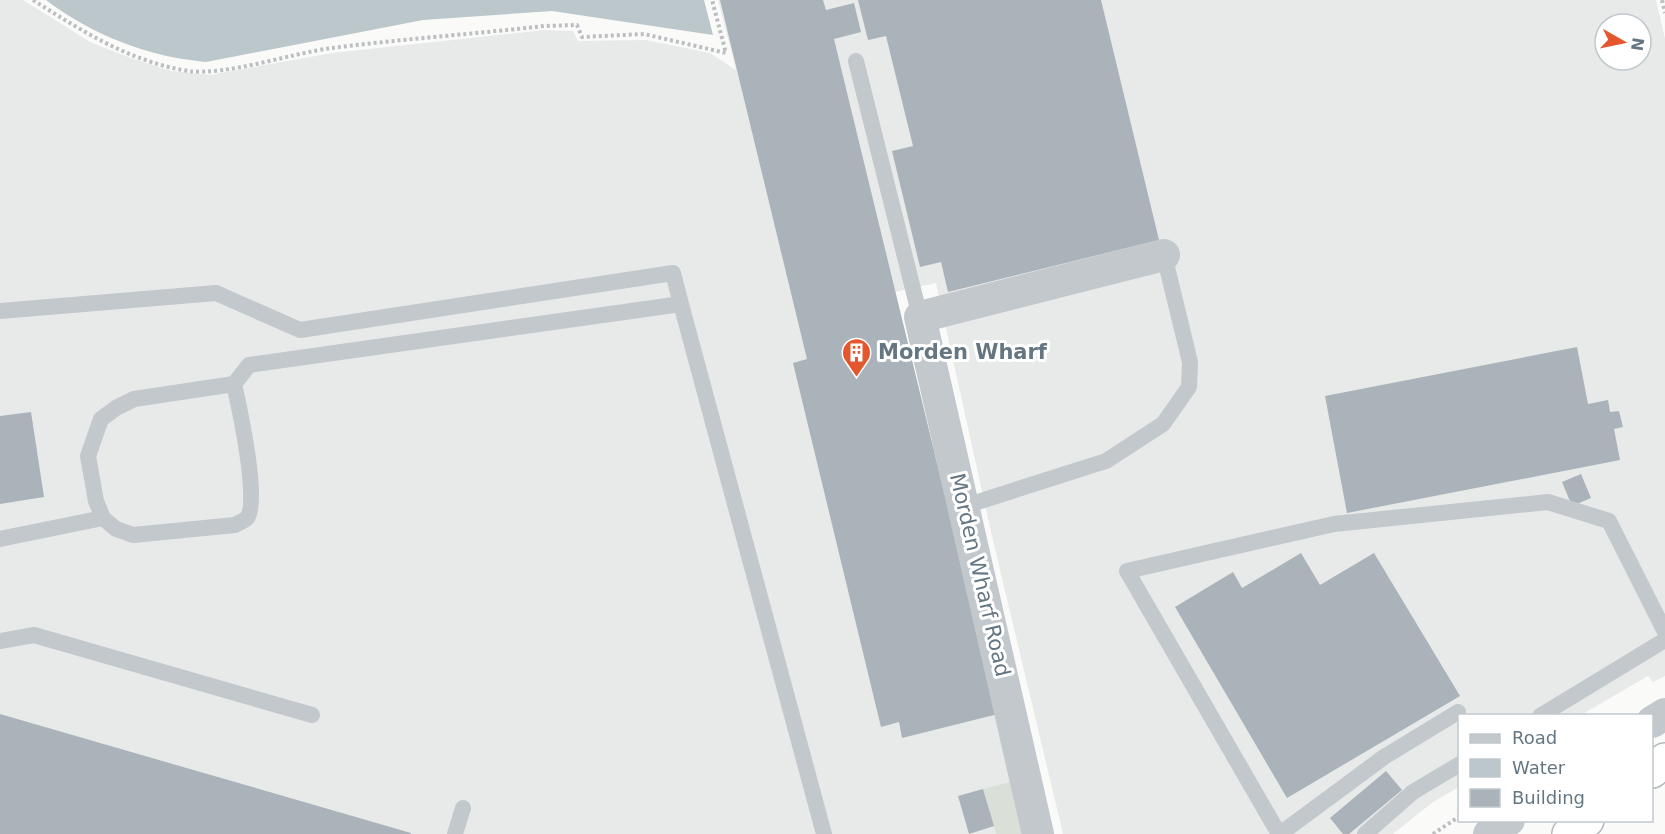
<svg xmlns="http://www.w3.org/2000/svg" width="1665" height="834" font-family="'DejaVu Sans',sans-serif">
<style>
.built{fill:#e8e9e9;fill-rule:evenodd}
.green{fill:#dadfd7}
.water{fill:#bbc7cb}
.building{fill:#aab3b9}
.lines{fill:none;stroke-linecap:round;stroke-linejoin:round}
.trunk-casing{stroke:#b4b9bd;stroke-width:36}
.path{stroke:#bbbfc2;stroke-width:4;stroke-dasharray:3 3;stroke-linecap:butt}
.service{stroke:#c3c8cc;stroke-width:16}
.minor{stroke:#c3c8cc;stroke-width:32}
.trunk{stroke:#fff;stroke-width:33}
.labels{text-anchor:middle;stroke-width:6;stroke-linejoin:round;paint-order:stroke}
.poi-label{font-size:21px;font-weight:bold;fill:#657683;stroke:#fff;text-anchor:start}
.street-label{font-size:21px;fill:#657683;stroke:#fff}
</style>
<rect width="100%" height="100%" fill="#fafaf8"/>
<path class="built" d="M0 0H23L92 43 131 58 171 71 210 75 332 53 545 30 573 31 578 41 646 40 710 53 736 70 718 0H1656L1665 39V676L1653 682 1648 676 1581 715 1460 716 1459 787 1433 802 1393 834H1063L991 532 936 283 895 292 1014 781 994 826 996 834H0ZM1605 24H1641V60H1605Z"/>
<path class="green" d="M1014 781 1027 834H996L983 789Z"/>
<path class="water" d="M46 0H704L713 35 552 11 423 20 206 62C149 57 92 35 46 0Z"/>
<path class="building" d="M720 0H823L826 10 854 3 861 32 834 39 998 714 902 738 899 722 881 727 793 363 807 359Z
M858 0H1101L1159 240 948 292 941 262 920 267 892 151 913 146 886 36 868 40Z
M1577 347 1588 404 1608 400 1610 412 1619 411 1623 427 1614 429 1620 460 1347 513 1325 396Z
M31 412 44 497 0 504V416Z
M1581 474 1591 498 1572 506 1562 482Z
M1301 553 1320 585 1374 553 1460 696 1287 798 1175 607 1233 572 1242 588Z
M0 714 411 833V834H0Z
M1386 771 1402 790 1349 834H1343L1330 818Z
M983 789 994 826 969 834 958 796Z"/>
<g class="lines">
<defs>
<path id="trunk" d="M1652 771 1665 760
M1569 834 1587 820"/>
</defs>
<use href="#trunk" class="trunk-casing"/>
<path class="path" d="M33 0C82 31 130 62 189 71 226 76 292 53 332 48 402 39 474 34 544 26L577 25 582 37 644 34 726 53 712 0
M1662 0 1665 13
M1433 834 1460 816"/>
<path class="service" d="M856 61 920 317
M0 311 216 293 300 330 673 273 681 304
M234 384C239 406 260 502 247 518 244 521 238 523 235 525L133 535 116 529 103 518 96 501 88 456 101 419 116 408 134 399 234 384 249 365 681 304 824 834
M965 506 1106 461 1163 424 1189 387 1190 362 1164 255
M0 539 103 518
M0 641 34 635 312 715
M1540 716 1665 640
M455 834 463 808
M1279 834 1127 571 1334 524 1548 502 1609 521 1665 632
M1280 834 1384 757 1458 712
M1365 834 1413 792 1460 764"/>
<path class="minor" d="M1652 722 1665 714
M1038 834 920 317 1164 255
M1489 834 1509 820"/>
<use href="#trunk" class="trunk"/>
</g>
<defs>
<symbol id="building-pin" viewBox="-11 -11 22 30"><path d="M0 17L-7.5 6A9.5 9.5 0 1 1 7.5 6Z" fill="#e4572e" stroke="#fff"/><path d="M-4-6H4V6H1V3H-1V6H-4ZM-2.5-4.3h1.7v1.8h-1.7ZM.8-4.3h1.7v1.8H.8ZM-2.5-1h1.7V.8h-1.7ZM.8-1h1.7V.8H.8Z" fill="#fff"/></symbol>
</defs>
<g fill-rule="evenodd">
<use href="#building-pin" x="840" y="336" width="33" height="45"/>
</g>
<g class="labels">
<g class="poi-label">
<text x="878" y="359">Morden Wharf</text>
</g>
<g class="street-label">
<text transform="translate(980 575) rotate(77)" y="7">Morden Wharf Road</text>
</g>
</g>
<rect x="1458" y="714" width="195" height="108" fill="#ffffff" stroke="#c1c8cd" stroke-width="1.5"/>
<rect x="1470" y="734" width="30" height="9" fill="#c3c8cc" stroke="#c1c8cd" stroke-width="1.5"/>
<text x="1512" y="744" font-size="18" fill="#657683">Road</text>
<rect x="1470" y="759" width="30" height="18" fill="#bbc7cb" stroke="#c1c8cd" stroke-width="1.5"/>
<text x="1512" y="774" font-size="18" fill="#657683">Water</text>
<rect x="1470" y="789" width="30" height="18" fill="#aab3b9" stroke="#c1c8cd" stroke-width="1.5"/>
<text x="1512" y="804" font-size="18" fill="#657683">Building</text>
<g transform="translate(1623 42) rotate(99)"><circle r="28" fill="#ffffff" stroke="#c1c8cd" stroke-width="1.5"/>
<path d="M0-4.5L10 22L0 15L-10 22Z" fill="#e4572e"/>
<text y="-9" font-size="16" font-weight="bold" text-anchor="middle" fill="#657683">N</text>
</g>
</svg>
